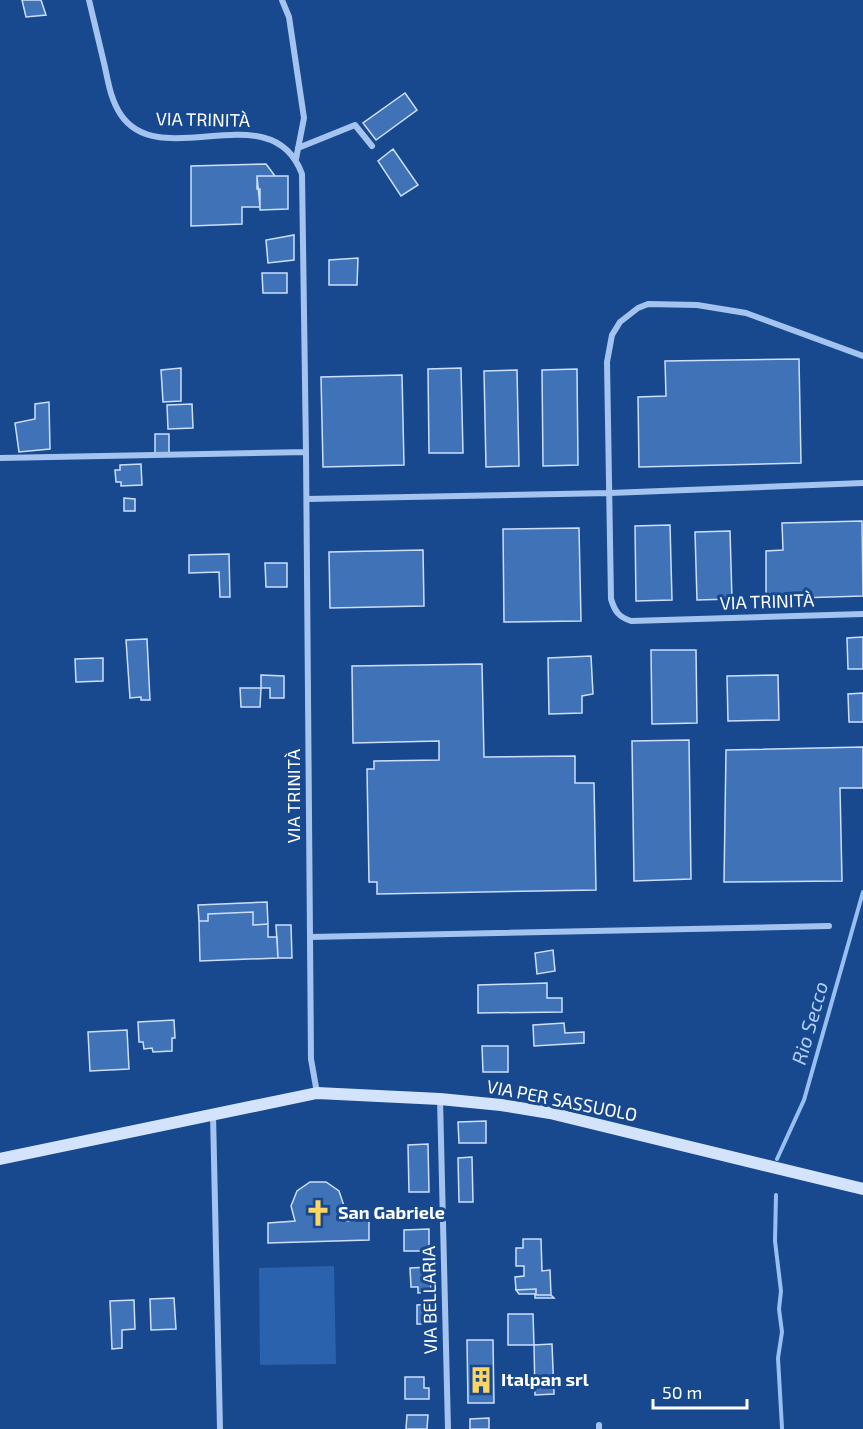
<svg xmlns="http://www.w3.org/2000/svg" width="863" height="1429" font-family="'Exo 2',sans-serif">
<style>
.pitch{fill:#2a62ad}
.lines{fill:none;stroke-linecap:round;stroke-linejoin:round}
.stream{stroke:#97bff2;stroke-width:4}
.building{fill:#4072b7;stroke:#cbdffb;stroke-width:1.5}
.street{stroke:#a4c4ef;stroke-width:6}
.secondary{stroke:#d2e3fb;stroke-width:12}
.labels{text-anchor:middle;stroke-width:6;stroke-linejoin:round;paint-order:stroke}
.street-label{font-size:18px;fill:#fff;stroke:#18498f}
.poi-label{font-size:18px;font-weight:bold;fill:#fff;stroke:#18498f;text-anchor:start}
.water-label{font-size:20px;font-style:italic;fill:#b0cff6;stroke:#18498f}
</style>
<rect width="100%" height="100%" fill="#18498f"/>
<path class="pitch" d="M334 1266 336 1364 260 1365 259 1268Z"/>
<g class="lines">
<path class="stream" d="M777 1159 804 1100 863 892
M776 1195 775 1241 781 1291 779 1309 782 1332 778 1358 782 1428"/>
</g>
<path class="building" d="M22 0H41L46 15 26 17Z
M405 93 417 110 376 140 363 123Z
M393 149 418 185 401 196 378 161Z
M266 164 275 176H257L260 207H242V224L191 226V166Z
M257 176H288V209L260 210V189H257Z
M294 235V260L268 263 266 240Z
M358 258 357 285H329V260Z
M262 273H287V293H263Z
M799 359 801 463 639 467 638 397 666 396 665 361Z
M181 368V401L163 402 161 370Z
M461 368 463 453H429L428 369Z
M577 369 578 465 543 466 542 370Z
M517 370 519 466 486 467 484 371Z
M402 375 404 465 323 467 321 377Z
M49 402 50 449 19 452 15 423 35 419V404Z
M192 404 193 428 168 429 167 405Z
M155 434H169V455H155Z
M141 464 142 485 121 486V482H116L115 470H120V465Z
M124 498 135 499V511H124Z
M862 521 863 596 766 599V551L783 550 782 523Z
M670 525 672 600 636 601 635 526Z
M579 528 581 621 504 622 503 529Z
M730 531 732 599 697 600 695 532Z
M423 550 424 606 330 608 329 552Z
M229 554 230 597H220L219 572 189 573V555Z
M265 563H287V587H266Z
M863 637V669H848L847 638Z
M147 639 150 700H141V697L130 698 126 640Z
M651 650H696L697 723 652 724Z
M591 656 593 694 582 696V713L549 714 548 658Z
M103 658V681L76 682 75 659Z
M482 664 484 757 575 756V783H594L596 890 377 894V882H369L367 769H374V761L439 760V741L353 743 352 666Z
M261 675 284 676V698H270V688H261Z
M778 675 779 720 728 721 727 676Z
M240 688H261L260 707H241Z
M863 693V722H849L848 694Z
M689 740 691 879 634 881 632 741Z
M863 747V788H840L842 881 724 882 726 750Z
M267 902 268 924 253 925V912L208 914V921H199L198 905Z
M253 912V925L268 924V937H277L278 958 200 961 199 921H208V914Z
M276 925H291L292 958H278Z
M553 950 555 971 537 974 535 953Z
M547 983V998H562V1012L478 1013V985Z
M174 1020 175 1038H172V1051L153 1052 152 1048 144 1049 143 1042H139L138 1022Z
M564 1023 565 1033 584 1032V1043L534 1046 533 1025Z
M127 1030 129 1069 90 1071 88 1032Z
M482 1046H508V1072H483Z
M486 1121V1143H459L458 1122Z
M428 1144 429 1192H409L408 1145Z
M472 1157 473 1202H459L458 1158Z
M310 1182H326L339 1191 344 1206 340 1221H369V1240L268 1243V1223L295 1221 291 1206 297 1191Z
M429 1229V1251H404V1230Z
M523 1239H541L542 1271 550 1270 551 1295H536V1289L516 1290 515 1277 524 1276V1266H516V1248H523Z
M430 1267 431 1292 418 1293V1287H411L410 1268Z
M536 1289V1295H551L554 1298H535V1294H519L516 1290Z
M174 1298 176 1329 151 1330 150 1299Z
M134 1300 135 1329 122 1330V1348L112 1349 110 1301Z
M431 1304 432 1324H417V1305Z
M508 1314H533L534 1345H508Z
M467 1340H493L494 1403H468Z
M552 1344 554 1394 535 1395 534 1345Z
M405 1377H424V1388H429V1399H405Z
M407 1415H428L427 1429H406Z
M489 1418V1429H470V1419Z"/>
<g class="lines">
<path class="street" d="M89 0C94 21 99 42 104 63 108 80 110 99 121 115 161 174 272 92 302 174L306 452 311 1059 317 1093
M282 0 289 17 304 118 296 159
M298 148 355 125 372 146
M863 356 746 313 697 305 648 304 638 308 620 322 612 335 607 362 611 599C615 612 619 617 631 621L863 614
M0 458 306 452
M307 499 610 493 863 483
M310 937 829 926
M440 1099 448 1429
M213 1114 220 1429
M599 1425V1429"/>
<path class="secondary" d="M0 1159 317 1093 440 1099 501 1105 550 1113 863 1189"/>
</g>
<defs>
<symbol id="church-bare" viewBox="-9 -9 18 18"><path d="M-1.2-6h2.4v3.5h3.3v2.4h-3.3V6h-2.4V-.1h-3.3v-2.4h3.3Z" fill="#ffd562" stroke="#18498f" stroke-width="2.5" paint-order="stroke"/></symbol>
<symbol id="building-bare" viewBox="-9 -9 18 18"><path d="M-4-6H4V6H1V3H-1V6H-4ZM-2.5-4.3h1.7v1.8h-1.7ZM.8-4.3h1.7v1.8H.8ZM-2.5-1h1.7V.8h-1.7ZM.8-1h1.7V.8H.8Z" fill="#ffd562" stroke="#18498f" stroke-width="2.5" paint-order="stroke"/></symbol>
</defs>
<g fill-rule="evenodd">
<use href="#church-bare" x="299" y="1194" width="38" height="38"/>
<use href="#building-bare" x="462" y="1361" width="38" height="38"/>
</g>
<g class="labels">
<g class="street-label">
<text transform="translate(203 120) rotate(1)" y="6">VIA TRINITÀ</text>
<text transform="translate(767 602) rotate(-2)" y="6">VIA TRINITÀ</text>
<text transform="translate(294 796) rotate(-90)" y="6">VIA TRINITÀ</text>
<text transform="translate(562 1101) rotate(11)" y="6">VIA PER SASSUOLO</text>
<text transform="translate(430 1300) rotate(-91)" y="6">VIA BELLARIA</text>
</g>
<g class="poi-label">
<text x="338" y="1219">San Gabriele</text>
<text x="501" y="1386">Italpan srl</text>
</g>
<g class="water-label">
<text transform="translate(810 1023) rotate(-74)" y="7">Rio Secco</text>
</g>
</g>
<path d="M653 1399v9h94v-9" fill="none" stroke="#ffffff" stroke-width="3"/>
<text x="662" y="1399" font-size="18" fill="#ffffff" stroke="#18498f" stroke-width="4.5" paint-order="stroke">50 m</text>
</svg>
